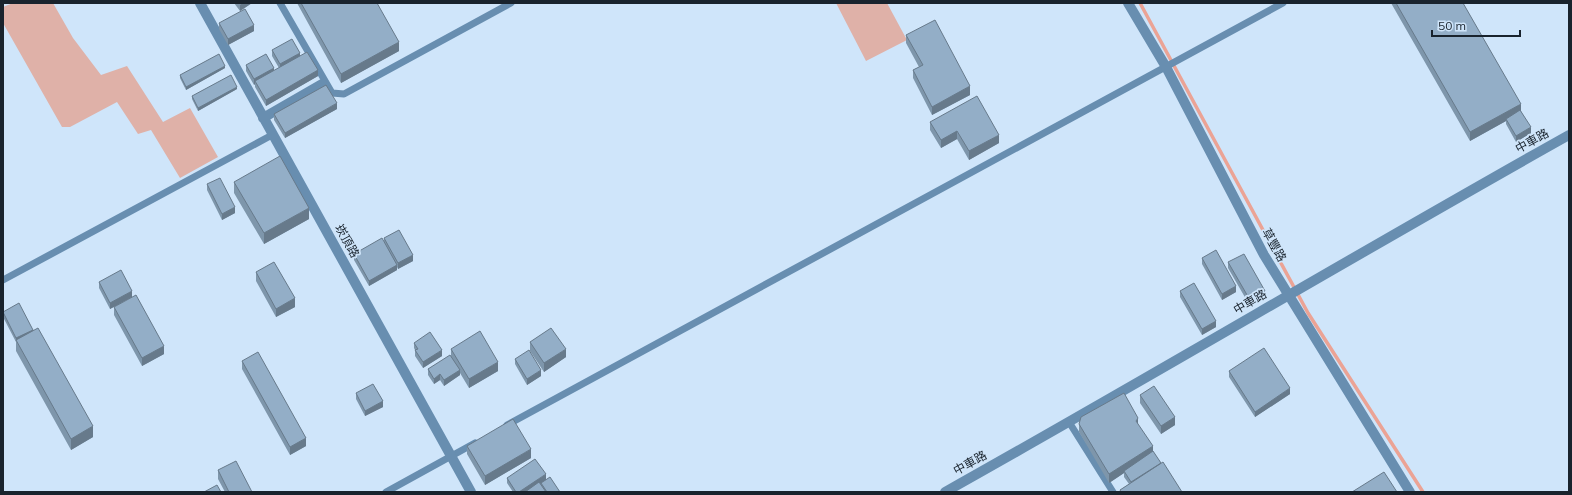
<svg xmlns="http://www.w3.org/2000/svg" width="1572" height="495" font-family="Mulish,'Noto Sans TC',sans-serif">
<style>
.green{fill:#dfb1a8}
.lines{fill:none;stroke-linecap:round;stroke-linejoin:round}
.stream{stroke:#eba395;stroke-width:3.5}
.service{stroke:#688eb0;stroke-width:7}
.minor{stroke:#688eb0;stroke-width:10}
.tertiary{stroke:#688eb0;stroke-width:10}
.wall{fill:#7e96ab}
.shaded-wall{fill:#677a8b}
.building{fill:#93aec7;stroke:#677a8b}
.labels{text-anchor:middle;stroke-width:3.5;stroke-linejoin:round;paint-order:stroke}
.street-label{font-size:12px;fill:#19232d;stroke:#cfe5fa}
</style>
<rect width="100%" height="100%" fill="#cfe5fa"/>
<path class="green" d="M13 3H53L73 38 101 75 127 66 163 122 190 108 218 157 180 178 151 130 138 134 117 102 70 127H62L3 23V7Z
M836 3H887L907 40 866 61Z"/>
<g class="lines">
<path class="stream" d="M1140 3 1308 313 1423 492"/>
<path class="service" d="M280 3 332 93 344 94 511 3
M3 280 272 135
M1069 422 1113 492
M507 425 1283 3
M386 492 475 443"/>
<path class="minor" d="M200 3 471 492
M263 118 322 84"/>
<path class="tertiary" d="M1128 3 1166 67 1264 255 1410 492
M945 492C1154 375 1360 252 1569 135"/>
</g>
<path class="wall" d="M234 3H252L240 11Z
M297 3H377L399 51 341 83Z
M1391 3H1463L1521 111 1531 133 1516 142 1506 124V121L1470 141Z
M219 23 254 31 228 45 219 29Z
M906 35 970 95 932 115 913 78V70L919 67 906 43Z
M272 50 300 56 318 76 266 106 255 87V84L254 85 246 71V65L274 71 279 68 272 56Z
M225 68 186 90 180 78V75Z
M237 89 198 111 192 99V96Z
M337 109 285 138 274 120V114Z
M930 122 999 143 969 160 957 139 941 148 930 130Z
M234 182 309 219 264 244 234 193Z
M207 184 235 213 222 220 207 190Z
M384 238 413 261 398 269 397 267V270L369 286 354 260V254L384 242Z
M1202 258 1236 292 1222 300 1202 264Z
M1228 262 1265 297 1250 306 1228 268Z
M256 272 295 307 276 317 256 281Z
M99 282 132 297 110 309 99 288Z
M1180 291 1216 327 1202 335 1180 297Z
M114 307 164 354 142 366 114 315Z
M3 312 33 331 93 437 71 450 16 351V342L3 317Z
M530 342 566 357 544 372 530 351Z
M414 343 442 356 423 368 415 356V350L414 348Z
M451 349 498 371 469 388 460 373V375L444 386 440 380 434 384 428 375V369L451 356Z
M515 359 541 376 527 385 515 364Z
M242 361 306 446 290 455 242 369Z
M1229 371 1290 394 1255 417 1229 377Z
M356 393 383 407 365 416 356 399Z
M1140 395 1175 425 1161 434 1140 403Z
M1079 424 1138 425 1153 452 1182 492H1120V490L1129 484 1124 477V473L1109 483 1079 432Z
M467 446 531 458 485 485 467 454Z
M218 470 252 492H225L218 479Z
M507 478 546 480 560 492H513L507 483Z"/>
<path class="shaded-wall" d="M243 3H252L240 11V5Z
M254 25V31L228 45V39Z
M399 42V51L341 83V74Z
M300 53V58L280 70V64Z
M225 66V68L186 90V87Z
M274 68V73L255 81V84L254 85V79Z
M318 70V76L266 106V100Z
M970 86V95L932 115V107Z
M237 87V89L198 111V108Z
M337 103V109L285 138V133Z
M1521 104V112L1506 119V121L1470 141V132Z
M1531 127V133L1516 142V136Z
M957 131V139L941 148V140Z
M999 135V143L969 160V151Z
M235 207V213L222 220V214Z
M309 208V219L264 244V233Z
M413 255V261L398 269V263Z
M397 265V270L369 286V281Z
M1236 286V292L1222 300V294Z
M132 291V297L110 309V303Z
M1265 291V297L1250 306V300Z
M295 298V307L276 317V309Z
M1216 321V327L1202 335V329Z
M33 330V335L16 341V338Z
M164 346V354L142 366V358Z
M566 349V357L544 372V363Z
M442 350V356L423 368V362Z
M498 362V371L469 388V379Z
M460 370V375L444 386V380Z
M541 370V376L527 385V379Z
M440 374V380L434 384V379Z
M1290 388V394L1255 417V412Z
M383 401V407L365 416V411Z
M1175 417V425L1161 434V426Z
M1138 418V426L1136 421Z
M93 426V437L71 450V439Z
M306 438V446L290 455V447Z
M1153 446V455L1124 471V473L1109 483V474Z
M531 449V458L485 485V476Z
M546 474V480L528 492H519Z"/>
<path class="building" d="M301 3H377L399 42 341 74Z
M1396 3H1463L1521 104 1470 132Z
M245 9 254 25 228 39 219 23Z
M935 20 970 86 932 107 913 70 923 65 906 35Z
M292 39 300 53 280 64 272 50Z
M307 52 318 70 266 100 255 81Z
M219 54 225 66 186 87 180 75Z
M266 54 274 68 254 79 246 65Z
M231 75 237 87 198 108 192 96Z
M326 85 337 103 285 133 274 114Z
M977 96 999 135 969 151 957 131 941 140 930 122Z
M1520 110 1531 127 1516 136 1506 119Z
M280 156 309 208 264 233 234 182Z
M220 178 235 207 222 214 207 184Z
M399 230 413 255 398 263 384 238Z
M382 238 397 265 369 281 354 254Z
M1216 250 1236 286 1222 294 1202 258Z
M1244 254 1265 291 1250 300 1228 262Z
M274 262 295 298 276 309 256 272Z
M121 270 132 291 110 303 99 282Z
M1194 283 1216 321 1202 329 1180 291Z
M136 295 164 346 142 358 114 307Z
M19 303 33 330 16 338 3 312Z
M38 328 93 426 71 439 16 340Z
M551 328 566 349 544 363 530 342Z
M480 331 498 362 469 379 451 349Z
M430 332 442 350 423 362 415 350 418 349 414 343Z
M1264 348 1290 388 1255 412 1229 371Z
M529 350 541 370 527 379 515 359Z
M258 352 306 438 290 447 242 361Z
M450 355 460 370 444 380 440 374 434 379 428 369Z
M373 384 383 401 365 411 356 393Z
M1154 386 1175 417 1161 426 1140 395Z
M1124 393 1138 418 1136 421 1153 446 1109 474 1079 424 1081 417Z
M513 419 531 449 485 476 467 446Z
M1153 451 1161 463 1131 482 1124 471Z
M535 459 546 474 519 492H516L507 478Z
M236 461 252 492H229L218 470Z
M1163 462 1182 492H1121L1120 490Z
M1384 472 1397 492H1352Z
M550 477 560 492H547L541 483Z
M539 482 546 492H525Z
M217 485 221 492H204Z"/>
<g class="labels">
<g class="street-label">
<text transform="translate(1532 141) rotate(-29)" y="4">中車路</text>
<text transform="translate(347 241) rotate(61)" y="4">崁頂路</text>
<text transform="translate(1274 245) rotate(61)" y="4">草豐路</text>
<text transform="translate(1250 302) rotate(-30)" y="4">中車路</text>
<text transform="translate(970 463) rotate(-29)" y="4">中車路</text>
</g>
</g>
<rect width="1572" height="495" fill="none" stroke="#19232d" stroke-width="8"/>
<path d="M1432 30v6h88v-6" fill="none" stroke="#19232d" stroke-width="2"/>
<text x="1438" y="30" font-size="12" fill="#19232d" stroke="#cfe5fa" stroke-width="3" paint-order="stroke">50 m</text>
</svg>
